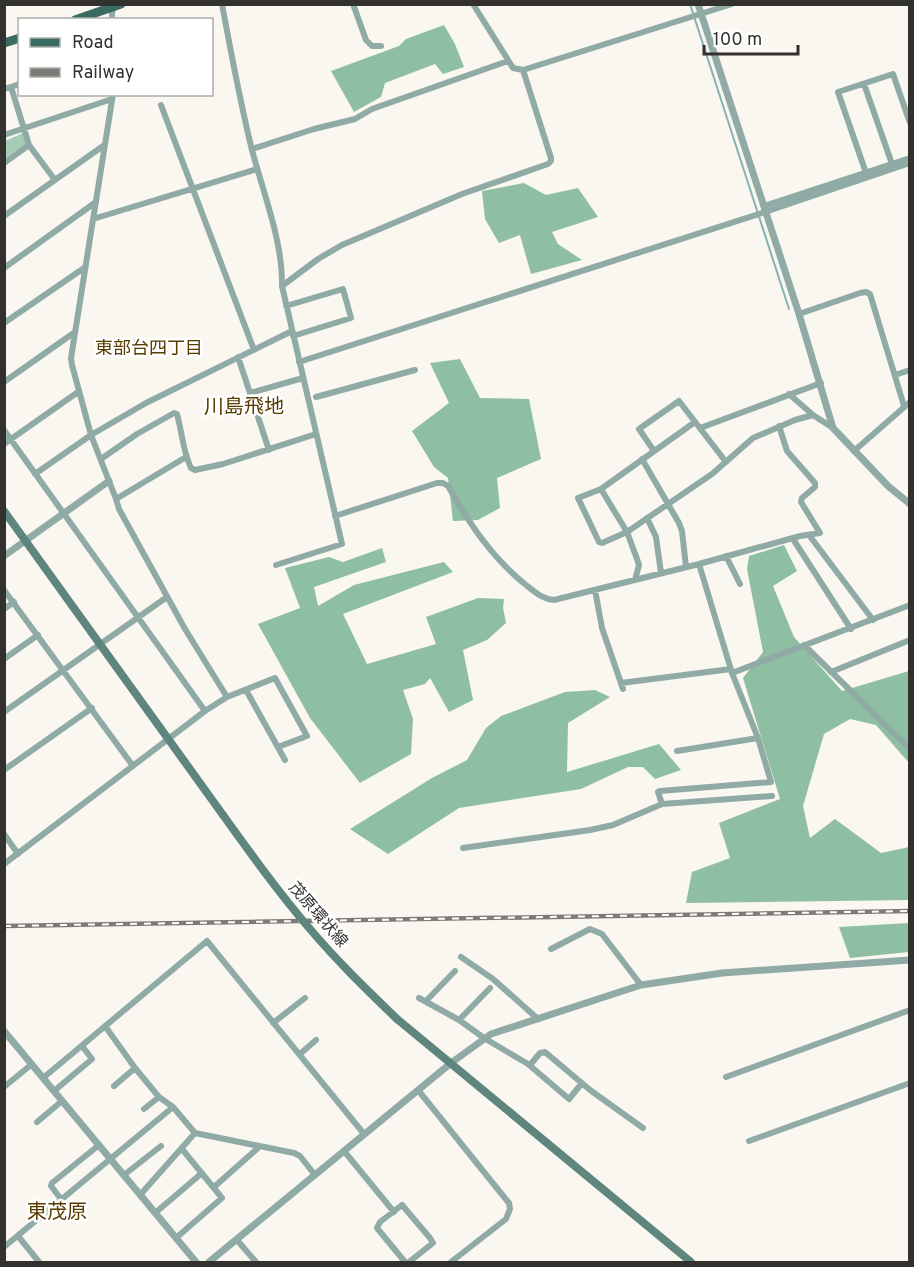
<svg xmlns="http://www.w3.org/2000/svg" width="914" height="1267" font-family="Overpass,'Noto Sans JP',sans-serif">
<style>
.green{fill:#a5cdb5}
.forest{fill:#8fbfa2}
.lines{fill:none;stroke-linecap:round;stroke-linejoin:round}
.stream{stroke:#85b3b4;stroke-width:2}
.minor{stroke:#90aaa5;stroke-width:6}
.tertiary{stroke:#90aaa5;stroke-width:7}
.secondary{stroke:#5e857e;stroke-width:8}
.primary{stroke:#396b62;stroke-width:9}
.rail-casing{stroke:#7e7b77;stroke-width:4.5}
.rail{stroke:#fff;stroke-width:2;stroke-dasharray:7;stroke-linecap:butt}
.secondary-bridge{stroke:#5e857e;stroke-width:8}
.labels{text-anchor:middle;stroke-width:5;stroke-linejoin:round;paint-order:stroke}
.street-label{font-size:16px;fill:#32312e;stroke:#fff}
.neighbourhood-label{font-size:18px;fill:#593b00;stroke:#fff}
.quarter-label{font-size:20px;fill:#593b00;stroke:#fff}
</style>
<rect width="100%" height="100%" fill="#faf6f0"/>
<path class="green" d="M23 133 26 144 5 158V141Z"/>
<path class="forest" d="M444 25 455 44 464 67 443 74 435 64 385 83 381 97 354 112 331 71 399 46 406 39Z
M524 183 546 195 578 188 598 217 552 232 558 244 582 260 531 274 520 235 499 243 485 219 482 191Z
M460 359 480 398 529 399 541 459 497 478 500 508 478 520 453 521 448 478 434 467 412 431 449 403 430 363Z
M784 545 797 571 773 586 794 637 842 691 909 671V763L876 725 850 719 824 734 803 806 810 838 835 819 881 853 909 847V900L686 903 692 872 730 858 719 823 780 799 743 678 763 652 747 569 749 556Z
M382 548 386 562 314 587 318 606 354 585 444 562 453 572 343 614 367 664 436 644 426 617 478 598 504 599 503 608 506 623 487 640 463 650 473 700 449 712 430 678 425 684 403 690 413 719 411 754 360 783 310 718 258 624 300 608 285 568 329 557 343 562Z
M595 690 610 697 568 723 567 772 659 744 681 770 655 779 643 767H628L581 789 459 808 388 854 350 829 432 778 467 760 486 728 501 716 565 692Z
M909 923V952L850 958 839 927Z"/>
<g class="lines">
<path class="stream" d="M690 4 789 309"/>
<path class="minor" d="M222 4C231 53 240 102 252 150 263 192 283 242 282 286L342 544 276 565
M353 4 366 40 372 46H381
M473 4 513 68 523 70 732 4
M112 20V13L114 6
M864 84 892 164
M11 87 29 145 55 180
M4 89 20 84
M113 94 71 358 72 365 91 435 116 499 119 509 185 629 227 697
M161 105 254 350
M4 135 112 99
M252 149 314 129 355 119 372 109 508 61
M4 163 29 145
M866 173 838 92 893 74 910 123
M764 206 910 158
M4 216 103 146
M93 219 257 169
M4 268 96 202
M282 286 318 259 342 245 462 194 548 164 551 161V158L523 70
M286 306 343 289 351 318 293 336
M799 314 860 293 866 292 870 294 904 406
M4 323 84 268
M238 357 269 450
M299 362 765 212 910 163
M895 375 910 370
M4 382 75 332
M250 393 303 378
M789 394 813 415
M316 397 415 370
M700 428 821 383
M4 430 205 711
M4 444 78 392
M654 451 639 429 679 401 726 462
M854 451 910 402
M101 459 137 434 174 413 177 414C182 432 183 452 191 468L195 470 223 464 316 434
M642 459 679 523 682 531 686 567
M35 474 91 435 146 403 292 331
M601 489 578 498 599 542 602 543 627 532 712 474 753 438 795 420 813 415 833 428
M116 499 186 457
M335 516 437 483H443L448 486C469 523 492 558 526 585 535 592 542 599 554 600L699 564 800 536 820 533 801 502 802 498 815 487V483L787 451 779 426
M647 518 656 537 661 573
M809 535 873 620
M793 539 851 629
M726 556 740 584
M635 580 639 565 637 559 627 532 601 489 695 422
M4 590 133 766
M595 590 602 628 623 689
M4 609 14 602
M804 645 910 749
M4 659 38 635
M831 672 910 640
M732 673 910 605
M621 683 731 669
M246 690 285 760
M4 712 167 597
M677 751 758 738
M4 770 92 708
M662 804 772 796
M4 834 18 854
M463 848 590 830 613 825 662 804 658 792 660 791 771 782 758 738 732 673 699 564
M4 864 205 711 227 697 275 678 307 736 278 747
M551 949 590 929 602 934 641 985
M461 957 493 979 538 1019
M419 998 459 1020 484 1038 528 1064 569 1099 582 1083
M426 1001 455 971
M459 1020 490 988
M273 1023 305 998
M105 1026 135 1068 159 1097 173 1107 195 1133 294 1153 300 1156 315 1175
M300 1054 316 1040
M530 1065 540 1053 545 1052 590 1090 643 1128
M726 1077 910 1010
M43 1078 207 941 364 1134
M114 1086 135 1068
M4 1087 32 1064
M418 1090 500 1192 509 1203 510 1209 506 1219 451 1262
M54 1091 92 1059 82 1046
M144 1109 159 1097
M37 1122 62 1101
M749 1141 910 1083
M344 1151 394 1212
M124 1175 161 1146
M214 1187 259 1147
M140 1195 195 1133
M61 1199 51 1186 52 1183 99 1145
M155 1213 202 1173
M18 1236 39 1262
M176 1238 222 1198 182 1149
M237 1240 256 1262
M4 1247 173 1107
M405 1262 377 1228 380 1222 402 1205 430 1238 433 1243 409 1262"/>
<path class="tertiary" d="M698 4 799 314 833 428 888 486 910 504
M4 556 109 481
M4 1031 196 1262
M209 1262 451 1063 491 1034 641 985 722 973 910 960"/>
<path class="secondary" d="M4 511 223 815
M397 1019 691 1262"/>
<path class="primary" d="M75 20 121 4
M4 43 20 38"/>
<defs>
<path id="rail" d="M4 926 910 911"/>
</defs>
<use href="#rail" class="rail-casing"/>
<use href="#rail" class="rail"/>
<path class="secondary-bridge" d="M223 815C251 854 279 893 310 929 337 961 367 990 397 1019"/>
</g>
<g class="labels">
<g class="street-label">
<text transform="translate(319 914) rotate(49)" y="6">茂原環状線</text>
</g>
<g class="neighbourhood-label">
<text x="149" y="354">東部台四丁目</text>
</g>
<g class="quarter-label">
<text x="244" y="413">川島飛地</text>
<text x="57" y="1218">東茂原</text>
</g>
</g>
<rect width="914" height="1267" fill="none" stroke="#32312e" stroke-width="12"/>
<rect x="18" y="18" width="195" height="78" fill="#ffffff" stroke="#adadab" stroke-width="1.5"/>
<rect x="30" y="38" width="30" height="9" fill="#396b62" stroke="#adadab" stroke-width="1.5"/>
<text x="72" y="48" font-size="18" fill="#32312e">Road</text>
<rect x="30" y="68" width="30" height="9" fill="#7e7b77" stroke="#adadab" stroke-width="1.5"/>
<text x="72" y="78" font-size="18" fill="#32312e">Railway</text>
<path d="M704 45v9h94v-9" fill="none" stroke="#32312e" stroke-width="3"/>
<text x="713" y="45" font-size="18" fill="#32312e" stroke="#ffffff" stroke-width="4.5" paint-order="stroke">100 m</text>
</svg>
